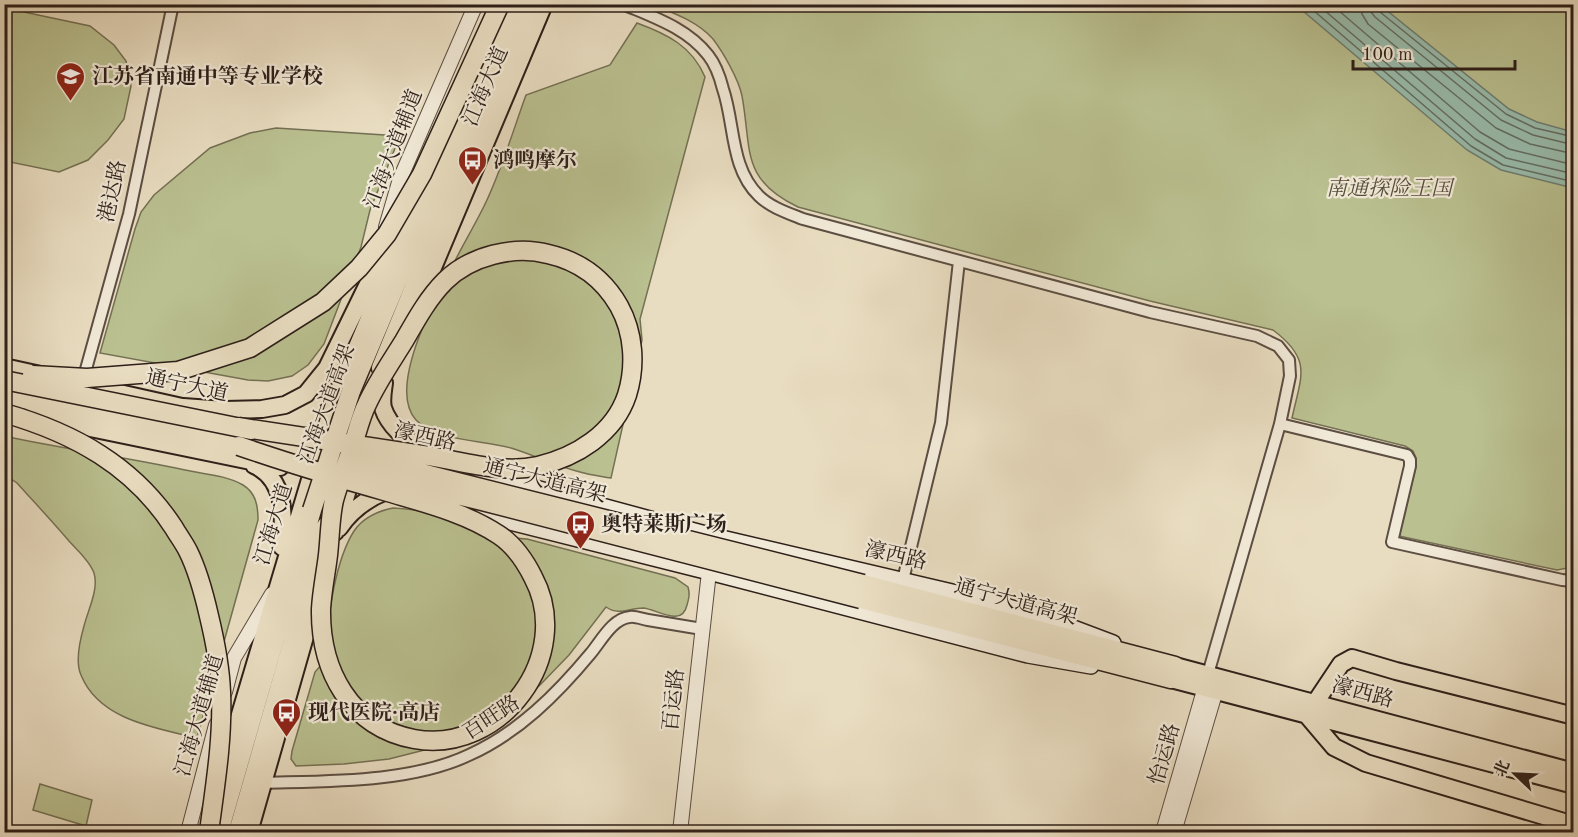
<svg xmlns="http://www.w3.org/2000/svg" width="1578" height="837" font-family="'Old Standard TT','Noto Serif SC',serif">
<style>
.green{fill:#bac090;stroke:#747054;stroke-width:1.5}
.water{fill:#99bdad;stroke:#6e7e72;stroke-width:1.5}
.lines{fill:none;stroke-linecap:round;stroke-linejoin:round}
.shore{stroke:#636e63;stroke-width:1.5}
.minor-casing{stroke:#5c4e43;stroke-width:14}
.tertiary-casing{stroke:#5c4e43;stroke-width:16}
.secondary-casing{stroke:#2d1f19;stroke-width:18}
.primary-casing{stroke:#2d1f19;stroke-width:20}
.trunk-casing{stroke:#2d1f19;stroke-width:21}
.minor{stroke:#f1e9d7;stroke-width:10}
.tertiary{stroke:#f1e9d7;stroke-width:14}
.secondary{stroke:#f1e9d7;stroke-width:15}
.primary{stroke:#e9ddc1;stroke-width:16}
.trunk{stroke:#e9ddc1;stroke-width:18}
.trunk-bridge-casing{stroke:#2d1f19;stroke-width:21;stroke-linecap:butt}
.trunk-bridge{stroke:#e9ddc1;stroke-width:18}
.labels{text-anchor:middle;stroke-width:4.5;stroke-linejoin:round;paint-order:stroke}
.poi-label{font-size:21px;font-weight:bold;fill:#2d1f19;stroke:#f1e9d7;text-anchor:start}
.street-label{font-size:21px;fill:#2d1f19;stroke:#f1e9d7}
.park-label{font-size:21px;font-style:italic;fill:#574f3d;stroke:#f1e9d7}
</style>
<rect width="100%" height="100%" fill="#e9ddc1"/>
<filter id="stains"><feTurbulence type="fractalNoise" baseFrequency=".00333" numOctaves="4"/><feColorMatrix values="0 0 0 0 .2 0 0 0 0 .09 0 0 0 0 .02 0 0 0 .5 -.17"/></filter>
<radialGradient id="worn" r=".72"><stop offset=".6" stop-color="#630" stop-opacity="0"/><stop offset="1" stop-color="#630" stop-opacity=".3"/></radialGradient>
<path class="green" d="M654 5H1573V567L1557 570 1399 536 1416 467V458L1413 451 1405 446 1292 418C1301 376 1313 360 1273 330L1150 301 798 207C740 179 752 150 742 96 739 80 723 52 713 39 698 22 674 13 654 5Z
M5 8 90 26 114 45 126 61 131 86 124 119 108 140 88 160 59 172 5 161Z
M637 23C667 34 692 46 705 77L640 319 642 340 611 478C600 476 590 475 580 472 556 466 534 455 511 448 483 440 436 441 416 420 378 379 467 244 486 202 502 168 513 131 526 95L610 65Z
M276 128 400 136 370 210 361 247 324 344 308 365 292 376 268 381 248 380 100 353 135 229 141 212 154 195 210 148 250 133Z
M4 436C64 449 125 457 185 470 203 474 226 475 243 485 256 493 258 506 258 520L197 738C156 728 99 720 81 675 75 662 80 640 84 626 88 610 99 589 94 573 90 561 77 550 69 541 52 521 34 502 17 483L5 475Z
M393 508C421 509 446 516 472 525 490 531 508 539 527 539L675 578 688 587C690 594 689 598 687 605 682 628 657 609 643 608 629 608 619 616 606 607L569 655 540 685 522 702 456 742 389 759 344 764 296 766 291 759 292 751 315 672 323 663C328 624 333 564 354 531 363 518 378 511 393 508Z
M40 784 92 800 86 826 33 810Z"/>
<path class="water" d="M1296 5H1380L1509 109 1537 122 1573 132V188L1501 170 1467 150Z"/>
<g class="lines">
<path class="shore" d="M1306 4 1471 146 1503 165 1574 182
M1317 4 1475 139 1506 158 1574 174
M1331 4 1480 132 1509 149 1574 165
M1360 4 1362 14 1368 24 1496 128 1530 144 1574 154
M1369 4 1371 12 1375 17 1501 120 1533 135 1574 145
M1377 4 1380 12 1506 114 1535 128 1574 137"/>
<defs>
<path id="minor" d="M623 4C653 17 687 28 708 55 716 65 720 77 723 89 735 124 730 168 759 196 770 207 788 213 803 219L1150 312 1257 336 1278 346 1289 360 1290 376 1280 424 1208 674
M83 380 129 214 173 4
M1280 424 1407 455 1410 460V466L1392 542 1562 580 1574 581
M903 580 941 423 959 261
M262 783C327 781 410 783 469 755 518 733 557 694 591 653 601 641 613 618 630 617 635 616 642 619 648 620 666 623 684 626 702 629"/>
<path id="tertiary" d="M386 227 400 179 476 4
M225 692 234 658 272 594
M188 832 216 725
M680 832 709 572
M1163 832 1205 687
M1174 832 1216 690"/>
<path id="secondary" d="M476 472 713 536 982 599 1052 620 1113 643
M462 510 709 572 1028 655 1091 666"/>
<path id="primary" d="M413 315 544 4
M4 367 45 376
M70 382 191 409
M384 383C383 391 381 400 383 408 390 430 413 445 432 455
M183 407 225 410 262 409 285 405 306 394 327 368 369 282 391 247
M32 416 280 467
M254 465C286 479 284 517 282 547
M339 528C351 510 366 499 386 491
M335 532 354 470
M1175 666 1574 772
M1171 679 1574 785
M1315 703 1341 664 1352 658 1396 671 1574 716
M1306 714 1334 747 1366 763 1574 825
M222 775 323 436 340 387 434 165
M249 832 318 591"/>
<path id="trunk" d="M381 368 531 4
M351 391 514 4
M4 395 239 446
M863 584 1175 666
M861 599 1171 679
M219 832 312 510
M238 832 326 526"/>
</defs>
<use href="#minor" class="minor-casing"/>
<use href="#tertiary" class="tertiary-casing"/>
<use href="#secondary" class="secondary-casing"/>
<use href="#primary" class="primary-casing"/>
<use href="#trunk" class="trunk-casing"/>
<use href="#minor" class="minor"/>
<use href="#tertiary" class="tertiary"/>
<use href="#secondary" class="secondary"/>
<use href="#primary" class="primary"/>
<use href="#trunk" class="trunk"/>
<defs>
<path id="trunk-bridge" d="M32 375 87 378 178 371 250 348 323 302 359 268 387 234 422 174 500 4
M4 380 251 430
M4 413C74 433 134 466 174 528 178 535 184 543 188 551 198 571 204 594 209 616 215 641 220 666 221 692 223 739 215 786 209 832
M238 427C302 437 365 446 429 456 465 462 502 474 538 466 576 457 614 434 627 395 636 366 634 333 619 306 603 278 579 261 548 254 514 245 470 256 445 281 428 298 416 320 404 341 391 362 377 382 367 404 360 418 357 433 352 448 346 465 339 482 334 500 330 517 330 537 328 555 326 572 322 591 321 609 320 670 350 727 414 739 501 755 575 655 533 577 525 561 514 545 499 535 466 513 425 503 388 492 338 478 288 463 239 446
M350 455 863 584
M352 470 478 500 861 599
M312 510 351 391"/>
</defs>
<use href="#trunk-bridge" class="trunk-bridge-casing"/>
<use href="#trunk-bridge" class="trunk-bridge"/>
</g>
<defs>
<symbol id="school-pin" viewBox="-11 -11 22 30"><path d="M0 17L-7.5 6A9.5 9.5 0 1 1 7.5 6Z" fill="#8f2418" stroke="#f1e9d7"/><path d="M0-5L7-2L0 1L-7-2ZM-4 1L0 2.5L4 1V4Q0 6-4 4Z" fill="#fff"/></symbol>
<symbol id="bus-pin" viewBox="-11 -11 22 30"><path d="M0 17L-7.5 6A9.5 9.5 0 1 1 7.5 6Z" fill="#8f2418" stroke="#f1e9d7"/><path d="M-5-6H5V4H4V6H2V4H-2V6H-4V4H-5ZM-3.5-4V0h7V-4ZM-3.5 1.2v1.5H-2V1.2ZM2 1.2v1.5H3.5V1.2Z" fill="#fff"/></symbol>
</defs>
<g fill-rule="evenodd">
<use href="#school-pin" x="54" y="60" width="33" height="45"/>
<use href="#bus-pin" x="456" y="144" width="33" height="45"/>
<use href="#bus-pin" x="564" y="508" width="33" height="45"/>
<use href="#bus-pin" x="270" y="696" width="33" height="45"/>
</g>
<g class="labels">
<g class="poi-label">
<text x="92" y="83">江苏省南通中等专业学校</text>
<text x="493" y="167">鸿鸣摩尔</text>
<text x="601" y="531">奥特莱斯广场</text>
<text x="308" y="719">现代医院·高店</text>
</g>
<g class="street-label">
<text transform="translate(485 86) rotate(-67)" y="7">江海大道</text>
<text transform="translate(393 149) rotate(-69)" y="7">江海大道辅道</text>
<text transform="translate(112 191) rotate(-78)" y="7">港达路</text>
<text transform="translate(187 385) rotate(12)" y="7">通宁大道</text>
<text transform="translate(326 404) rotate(-70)" y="7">江海大道高架</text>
<text transform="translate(425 436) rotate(13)" y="7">濠西路</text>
<text transform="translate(545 480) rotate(14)" y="7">通宁大道高架</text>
<text transform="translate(273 524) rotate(-73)" y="7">江海大道</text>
<text transform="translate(896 555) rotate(13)" y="7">濠西路</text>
<text transform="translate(1016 601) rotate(15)" y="7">通宁大道高架</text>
<text transform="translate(1363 692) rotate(15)" y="7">濠西路</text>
<text transform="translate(673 700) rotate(-84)" y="7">百运路</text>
<text transform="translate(199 715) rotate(-74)" y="7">江海大道辅道</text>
<text transform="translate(491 717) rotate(-33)" y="7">百旺路</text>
<text transform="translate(1164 754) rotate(-74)" y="7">怡运路</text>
</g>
<g class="park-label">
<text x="1389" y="195">南通探险王国</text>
</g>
</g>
<rect width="1578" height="837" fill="none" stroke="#e9ddc1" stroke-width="24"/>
<rect x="6" y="6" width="1566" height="825" fill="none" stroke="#2d1f19" stroke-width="3"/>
<rect x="12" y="12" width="1554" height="813" fill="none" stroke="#2d1f19" stroke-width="1.5"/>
<g transform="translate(1515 774) rotate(293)" stroke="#f1e9d7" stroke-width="4.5" paint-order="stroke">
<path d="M0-4.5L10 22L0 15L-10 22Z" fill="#2d1f19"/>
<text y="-9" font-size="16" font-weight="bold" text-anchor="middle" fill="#2d1f19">北</text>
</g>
<path d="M1353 60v9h162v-9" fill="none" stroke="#2d1f19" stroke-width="3"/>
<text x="1362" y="60" font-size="18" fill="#2d1f19" stroke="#f1e9d7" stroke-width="4.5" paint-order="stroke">100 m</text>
<rect width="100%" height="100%" filter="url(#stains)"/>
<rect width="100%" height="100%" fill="url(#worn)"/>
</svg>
